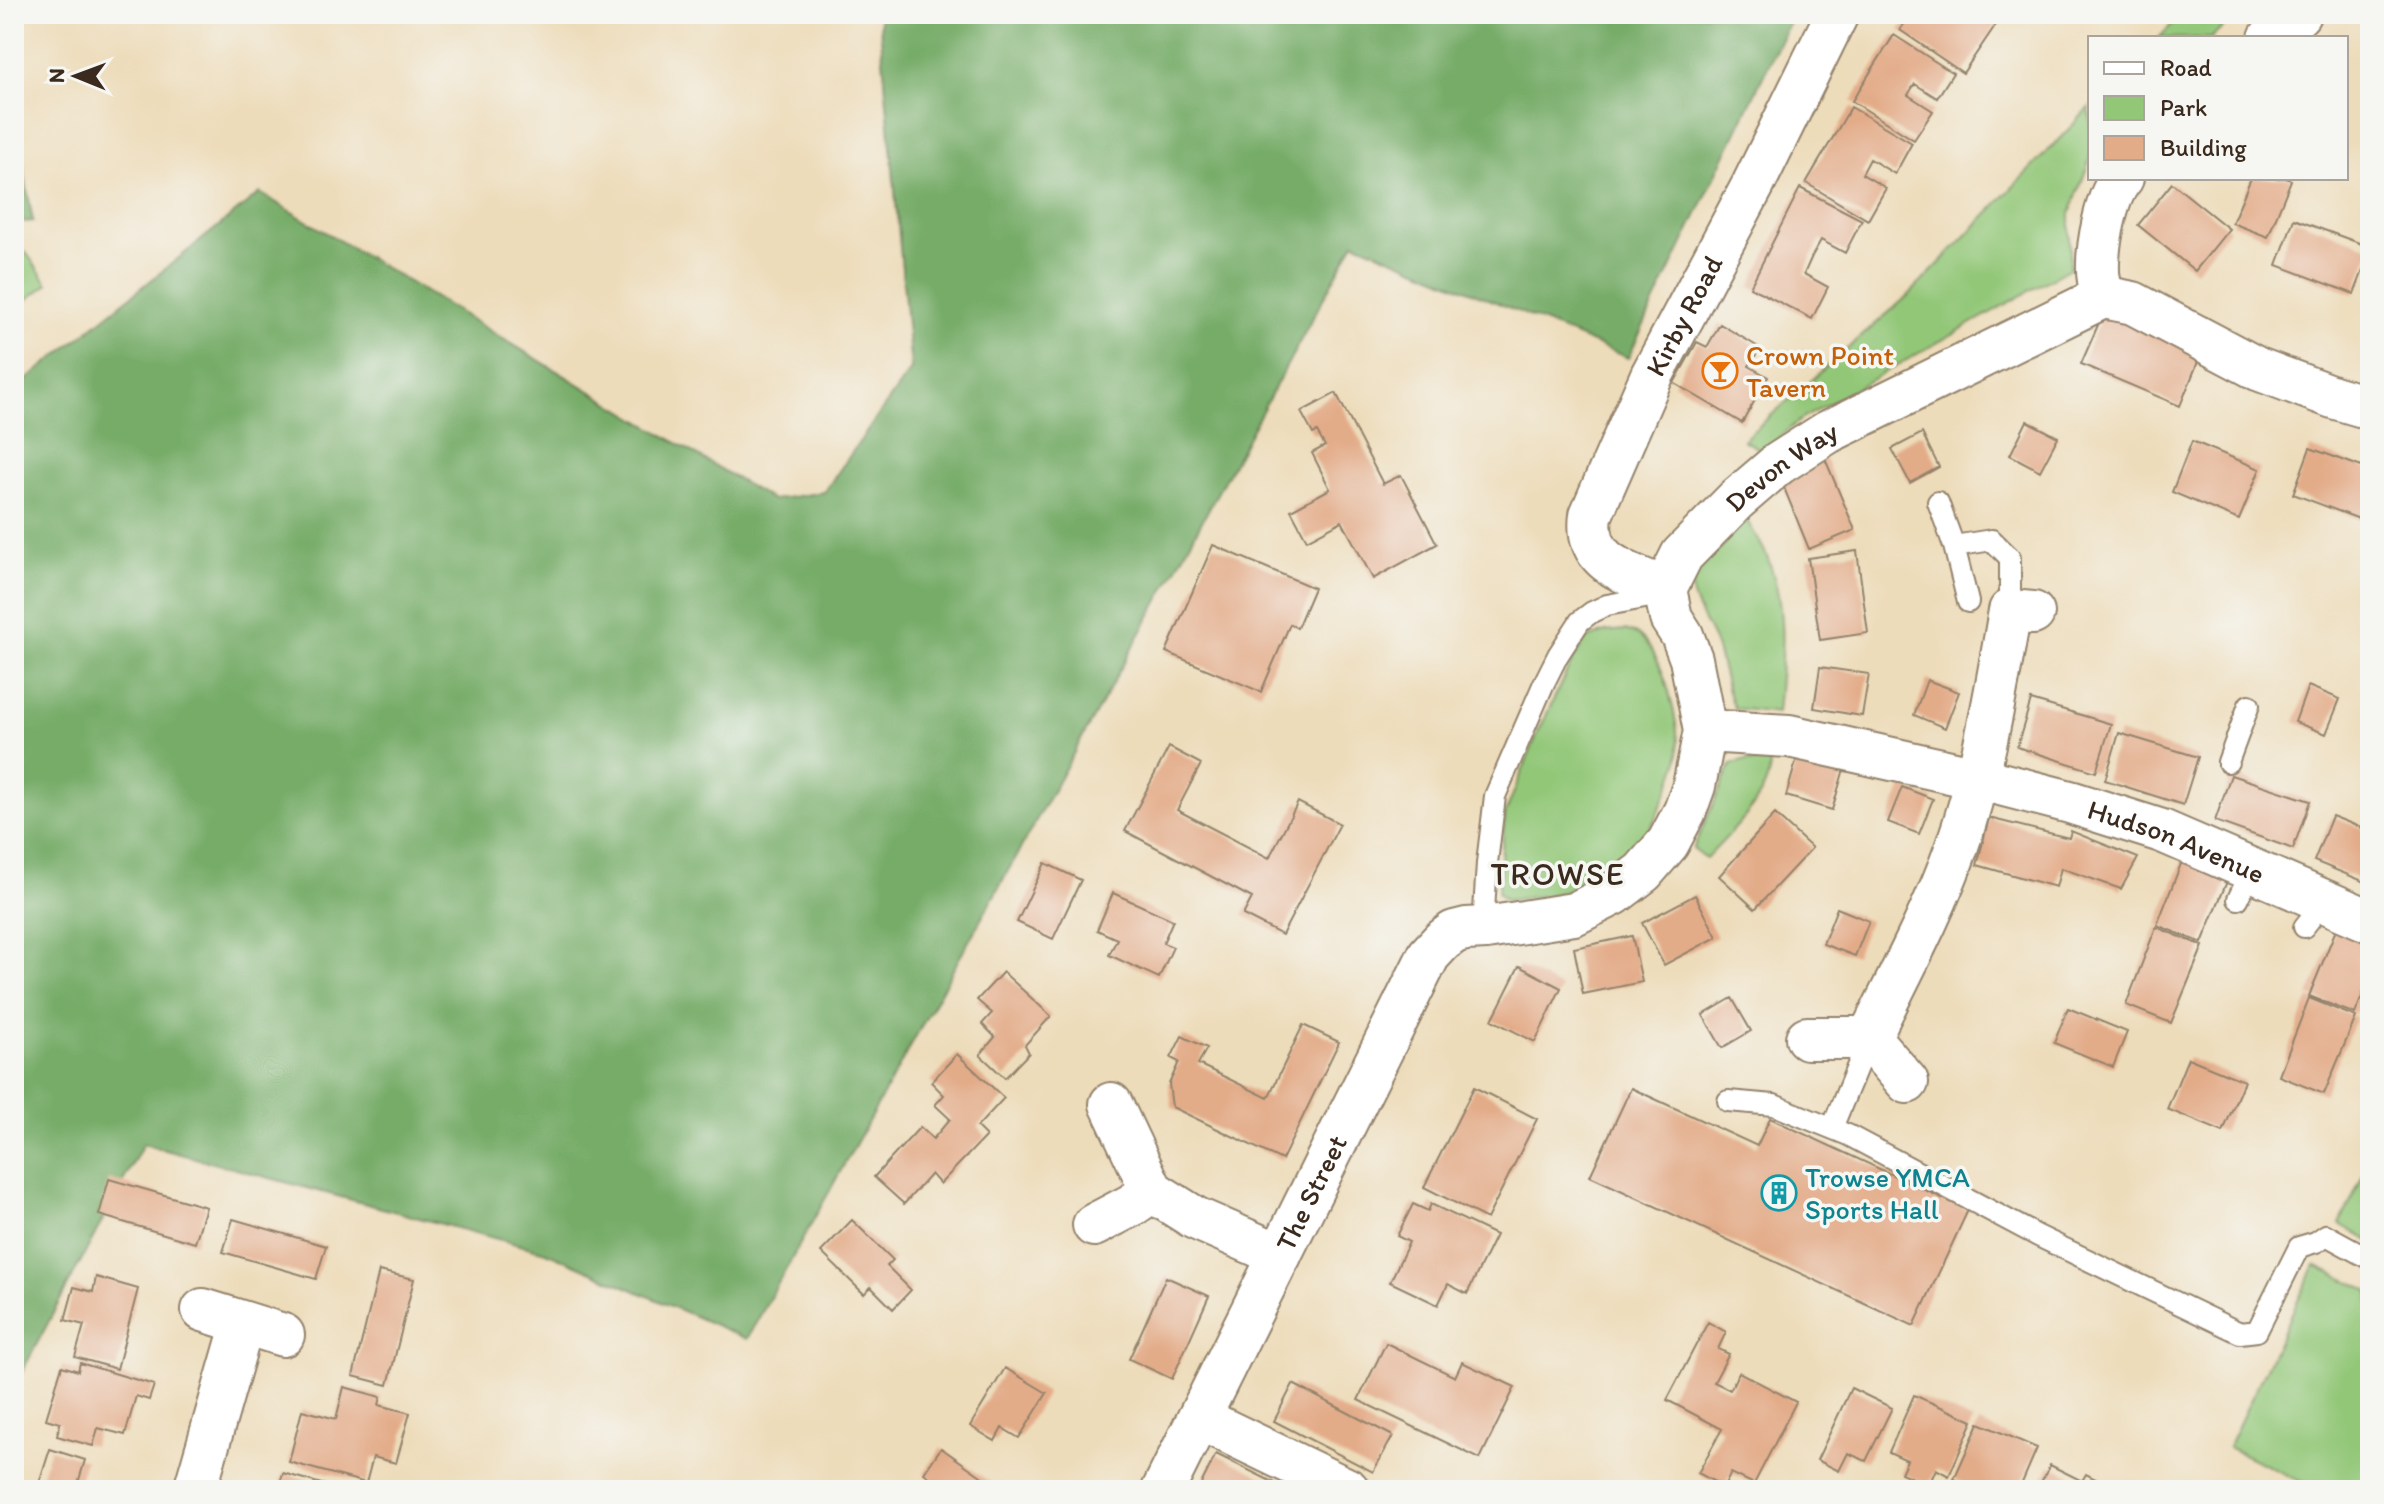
<svg xmlns="http://www.w3.org/2000/svg" width="2384" height="1504" font-family="Itim,sans-serif">
<style>
.green{fill:#93c778;stroke:#67784b;stroke-width:2}
.forest{fill:#76ac68;stroke:#586b43;stroke-width:2}
.building{fill:#e3ac89}
.lines{fill:none;stroke-linecap:round;stroke-linejoin:round}
.lane-casing{stroke:#94836c;stroke-width:24}
.street-casing{stroke:#94836c;stroke-width:46}
.lane{stroke:#fff;stroke-width:20}
.street{stroke:#fff;stroke-width:42}
.labels{text-anchor:middle;stroke-width:7;stroke-linejoin:round;paint-order:stroke}
.street-label{font-size:28px;fill:#3b2a1e;stroke:#f6f6f2}
.food-label{font-size:28px;fill:#c56008;stroke:#f6f6f2;text-anchor:start}
.culture-label{font-size:28px;fill:#0d838f;stroke:#f6f6f2;text-anchor:start}
.quarter-label{font-size:32px;letter-spacing:2px;fill:#3b2a1e;stroke:#f6f6f2}
</style>
<rect width="100%" height="100%" fill="#f6f6f2"/>
<filter id="ink" filterUnits="userSpaceOnUse"><feTurbulence type="fractalNoise" baseFrequency=".0125" numOctaves="2"/><feDisplacementMap in="SourceGraphic" scale="16" xChannelSelector="R" yChannelSelector="G"/><feConvolveMatrix kernelMatrix="1 2 1 2 8 2 1 2 1" color-interpolation-filters="sRGB"/></filter>
<filter id="wash" filterUnits="userSpaceOnUse"><feTurbulence type="fractalNoise" baseFrequency=".006" numOctaves="4" result="noise"/><feDisplacementMap in="SourceGraphic" scale="32" xChannelSelector="R" yChannelSelector="G"/><feGaussianBlur stdDeviation="1.8" result="paint"/><feColorMatrix in="noise" values="0 0 0 0 0 0 0 0 0 0 0 0 0 0 0 0 0 1.4 0 .05"/><feComposite in="paint" operator="in"/></filter>
<g filter="url(#wash)">
<rect width="100%" height="100%" fill="#eddcba"/>
<path class="green" d="M2182 14H2238L2211 38H2159Z
M2090 107V159L2070 214V268L1800 420 1763 451 1743 440 1910 294Z
M25 251 48 284 14 309V255Z
M1746 519C1752 530 1760 541 1765 552 1788 603 1782 659 1777 713L1734 708C1724 687 1723 663 1714 641 1708 626 1697 612 1693 596 1691 586 1693 580 1697 572Z
M1625 630C1630 632 1637 633 1641 637 1666 661 1680 726 1678 759 1677 773 1646 843 1635 853 1599 890 1554 896 1505 900L1498 893 1505 814 1537 735 1566 673 1585 640 1605 632Z
M1742 761 1770 762C1770 798 1729 834 1706 859L1693 849 1731 765Z
M2370 1160V1241L2340 1224Z
M2315 1265 2370 1291V1490H2318L2228 1447Z"/>
<path class="forest" d="M879 14H1793L1628 358 1354 242 1164 591 747 1339 546 1252 143 1144 14 1387V390L260 193 772 500 824 492 911 369Z
M14 117 33 221 14 223Z"/>
<g id="blocks">
<path class="building" d="M1911 14H2003L1963 73 1900 30Z
M1894 35 1953 73 1937 98 1915 84 1911 90 1908 95 1933 111 1914 140 1852 101Z
M1851 107 1912 143 1895 174 1870 159 1862 174 1886 188 1868 220 1806 183Z
M2251 178H2286L2291 180 2268 237 2232 223Z
M2172 183 2229 229 2195 271 2138 225Z
M1800 188 1862 220 1845 253 1821 240 1812 256 1804 274 1828 287 1812 319 1750 287Z
M2294 219 2370 247V252L2354 294 2277 265Z
M2104 311 2202 352 2180 406 2081 364Z
M1720 324 1760 348 1749 366 1768 377 1742 423 1674 383 1697 342 1707 347Z
M1336 393 1383 484 1401 475 1437 544 1373 579 1342 521 1307 540 1291 510 1330 489 1312 453 1325 446 1317 432 1313 434 1301 412Z
M2027 421 2058 437 2040 471 2010 455Z
M1922 433 1939 467 1910 483 1892 449Z
M2192 441 2260 469 2239 520 2172 492Z
M2310 448 2370 470V523L2293 494Z
M1823 454 1855 530 1809 549 1778 473Z
M1213 545 1314 588 1297 628 1290 624 1261 692 1166 652Z
M1857 551 1868 633 1820 640 1808 558Z
M1820 667 1869 674 1862 716 1814 708Z
M1927 680 1959 692 1945 728 1914 715Z
M2308 686 2340 699 2326 734 2295 722Z
M2031 700 2111 724 2096 772 2017 747Z
M2119 733 2198 757 2183 805 2105 780Z
M1169 747 1201 764 1177 810 1269 858 1298 802 1340 824 1282 935 1243 915 1252 898 1125 831Z
M1798 755 1844 769 1832 810 1786 796Z
M2231 775 2310 801 2293 849 2215 821Z
M1902 787 1933 799 1919 834 1888 822Z
M1775 814 1812 848 1755 909 1719 876Z
M2332 816 2370 831V884L2314 861Z
M1989 818 2069 838 2071 831 2138 858 2121 889 2061 868 2056 887 1977 865Z
M2186 851 2232 869 2202 943 2157 925Z
M1045 863 1081 880 1053 939 1017 922Z
M1113 893 1173 920 1163 943 1173 947 1159 978 1109 955 1117 939 1097 930Z
M1695 895 1717 937 1664 965 1642 923Z
M1837 908 1869 921 1855 956 1823 944Z
M2339 922 2370 935V976L2355 1014 2309 996Z
M2156 927 2203 946 2171 1023 2126 1005Z
M1632 936 1642 982 1583 994 1574 948Z
M1519 966 1561 988 1535 1042 1492 1020Z
M1003 972 1051 1016 1025 1045 1029 1053 1005 1078 980 1055 995 1037 982 1024 992 1013 977 1000Z
M1732 998 1751 1031 1722 1048 1703 1015Z
M2309 998 2356 1017 2324 1094 2279 1076Z
M2068 1008 2127 1032 2113 1067 2054 1043Z
M1303 1025 1339 1042 1282 1160 1172 1107 1169 1084 1179 1062 1171 1058 1182 1036 1207 1048 1198 1064 1268 1098Z
M957 1054 1004 1098 977 1127 986 1136 940 1184 931 1174 904 1204 874 1177 920 1127 933 1139 950 1119 935 1105 944 1095 931 1082Z
M2188 1058 2244 1081 2223 1132 2167 1109Z
M1474 1087 1537 1119 1487 1219 1424 1187Z
M1631 1088 1757 1146 1770 1118 1968 1210 1914 1326 1590 1176Z
M109 1179 206 1207 195 1243 99 1215Z
M1413 1204 1428 1211 1431 1204 1496 1235 1467 1294 1448 1284 1438 1305 1390 1282 1409 1242 1397 1236Z
M233 1219 326 1246 316 1279 223 1252Z
M852 1220 893 1260 887 1266 911 1290 893 1309 871 1287 864 1294 821 1252Z
M379 1271 414 1279 388 1385 353 1376Z
M96 1277 138 1289 117 1369 75 1357 84 1325 65 1320 74 1287 93 1292Z
M1166 1277 1209 1296 1172 1379 1129 1359Z
M1708 1322 1726 1332 1718 1349 1729 1354 1714 1382 1730 1390 1739 1372 1796 1402 1754 1484 1731 1473 1724 1487 1698 1473 1722 1429 1667 1400Z
M1386 1343 1455 1377 1462 1362 1515 1387 1480 1459 1358 1400Z
M80 1363 154 1385 149 1400 136 1396 125 1435 98 1428 93 1446 57 1436 60 1423 46 1419 62 1366 78 1371Z
M1005 1368 1047 1393 1019 1438 1002 1428 995 1441 970 1426Z
M1293 1384 1393 1436 1373 1472 1274 1421Z
M344 1387 381 1397 379 1405 410 1413 396 1463 373 1457 366 1483 289 1462 302 1410 336 1419Z
M1851 1388 1892 1408 1866 1461 1848 1453 1839 1471 1817 1460Z
M1914 1395 1973 1421 1949 1476 1936 1469 1929 1485 1901 1473 1907 1460 1889 1452Z
M1979 1423 2037 1448 2019 1490H1970L1971 1487 1954 1479Z
M941 1448 1001 1490H948L924 1473Z
M50 1449 85 1460 76 1490H37Z
M1216 1454 1289 1490H1198Z
M2050 1465 2082 1481 2086 1474 2117 1490H2037Z
M283 1473 339 1489V1490H278Z"/>
</g>
</g>
<g filter="url(#ink)">
<use href="#blocks" fill-opacity="0" stroke="#94836c" stroke-width="2"/>
<g class="lines">
<defs>
<path id="lane" d="M1938 502 1954 546 1992 540 2010 558V611
M1954 546 1968 602
M2228 762 2249 705
M2238 899 2252 870
M2304 927 2325 900
M1486 928 1484 911 1487 863 1495 796 1544 683 1558 655 1580 621 1592 612 1607 605 1661 595
M1728 1101 1774 1105 1848 1135 2038 1236 2240 1333 2257 1331 2299 1247 2316 1242 2326 1235 2370 1259
M1832 1128 1869 1038"/>
<g id="street">
<path d="M2270 38 2299 14"/>
<path d="M2103 297C2101 289 2098 280 2098 271 2097 246 2106 196 2122 178"/>
<path id="s1" d="M1665 589C1629 572 1584 566 1591 515L1652 375 1753 185 1837 14"/>
<path id="s2" d="M1705 731 1789 736 1977 778 2070 802 2162 831 2370 921"/>
<path d="M1807 1038H1869C1899 976 1933 914 1956 849 1983 772 1996 691 2010 611L2033 613"/>
<path d="M1869 1038 1907 1082"/>
<path d="M1111 1104 1152 1191 1195 1218 1280 1255"/>
<path d="M1094 1225 1132 1205 1152 1191"/>
<path d="M203 1310 283 1335"/>
<path d="M1199 1418 1348 1490"/>
<path d="M195 1490 243 1323"/>
<path id="s3" d="M1163 1490 1429 955 1442 941 1454 932 1466 929 1486 928 1574 914 1614 894 1643 872 1668 843 1685 811 1694 786 1705 731 1691 659 1682 635 1671 618 1665 589 1682 555 1736 500 1778 464 1828 432 2103 297 2133 303 2258 369 2333 397 2370 408"/>
</g>
</defs>
<use href="#lane" class="lane-casing"/>
<use href="#street" class="street-casing"/>
<use href="#lane" class="lane"/>
<use href="#street" class="street"/>
</g>
</g>
<defs>
<symbol id="bar-ring" viewBox="-11 -11 22 22"><circle r="9.5" fill="#f6f6f2" stroke="#e8710a" stroke-width="1.5"/><path d="M-6-5H6L.8 .8V4.5H3.5V6h-7V4.5H-.8V.8Z" fill="#e8710a"/></symbol>
<symbol id="building-ring" viewBox="-11 -11 22 22"><circle r="9.5" fill="#f6f6f2" stroke="#0f9aa8" stroke-width="1.5"/><path d="M-4-6H4V6H1V3H-1V6H-4ZM-2.5-4.3h1.7v1.8h-1.7ZM.8-4.3h1.7v1.8H.8ZM-2.5-1h1.7V.8h-1.7ZM.8-1h1.7V.8H.8Z" fill="#0f9aa8"/></symbol>
</defs>
<g fill-rule="evenodd">
<use href="#bar-ring" x="1700" y="351" width="40" height="40"/>
<use href="#building-ring" x="1759" y="1173" width="40" height="40"/>
</g>
<g class="labels">
<g class="street-label">
<text dy="10" stroke="none"><textPath href="#s1" startOffset="336">Kirby Road</textPath></text>
<text dy="10" stroke="none"><textPath href="#s3" startOffset="1312">Devon Way</textPath></text>
<text dy="10" stroke="none"><textPath href="#s2" startOffset="486">Hudson Avenue</textPath></text>
<text dy="10" stroke="none"><textPath href="#s3" startOffset="332">The Street</textPath></text>
</g>
<g class="food-label">
<text x="1746" y="365">Crown Point<tspan x="1746" dy="32">Tavern</tspan></text>
</g>
<g class="culture-label">
<text x="1805" y="1187">Trowse YMCA<tspan x="1805" dy="32">Sports Hall</tspan></text>
</g>
<g class="quarter-label">
<text x="1558" y="885">TROWSE</text>
</g>
</g>
<rect width="2384" height="1504" fill="none" stroke="#f6f6f2" stroke-width="48"/>
<rect x="2088" y="36" width="260" height="144" fill="#f6f6f2" stroke="#aba49d" stroke-width="2"/>
<rect x="2104" y="62" width="40" height="12" fill="#ffffff" stroke="#aba49d" stroke-width="2"/>
<text x="2160" y="76" font-size="24" fill="#3b2a1e">Road</text>
<rect x="2104" y="96" width="40" height="24" fill="#93c778" stroke="#aba49d" stroke-width="2"/>
<text x="2160" y="116" font-size="24" fill="#3b2a1e">Park</text>
<rect x="2104" y="136" width="40" height="24" fill="#e3ac89" stroke="#aba49d" stroke-width="2"/>
<text x="2160" y="156" font-size="24" fill="#3b2a1e">Building</text>
<g transform="translate(76 76) rotate(271)" stroke="#f6f6f2" stroke-width="6" paint-order="stroke">
<path d="M0-6L14 30L0 20L-14 30Z" fill="#3b2a1e"/>
<text y="-12" font-size="22" font-weight="bold" text-anchor="middle" fill="#3b2a1e">N</text>
</g>
</svg>
